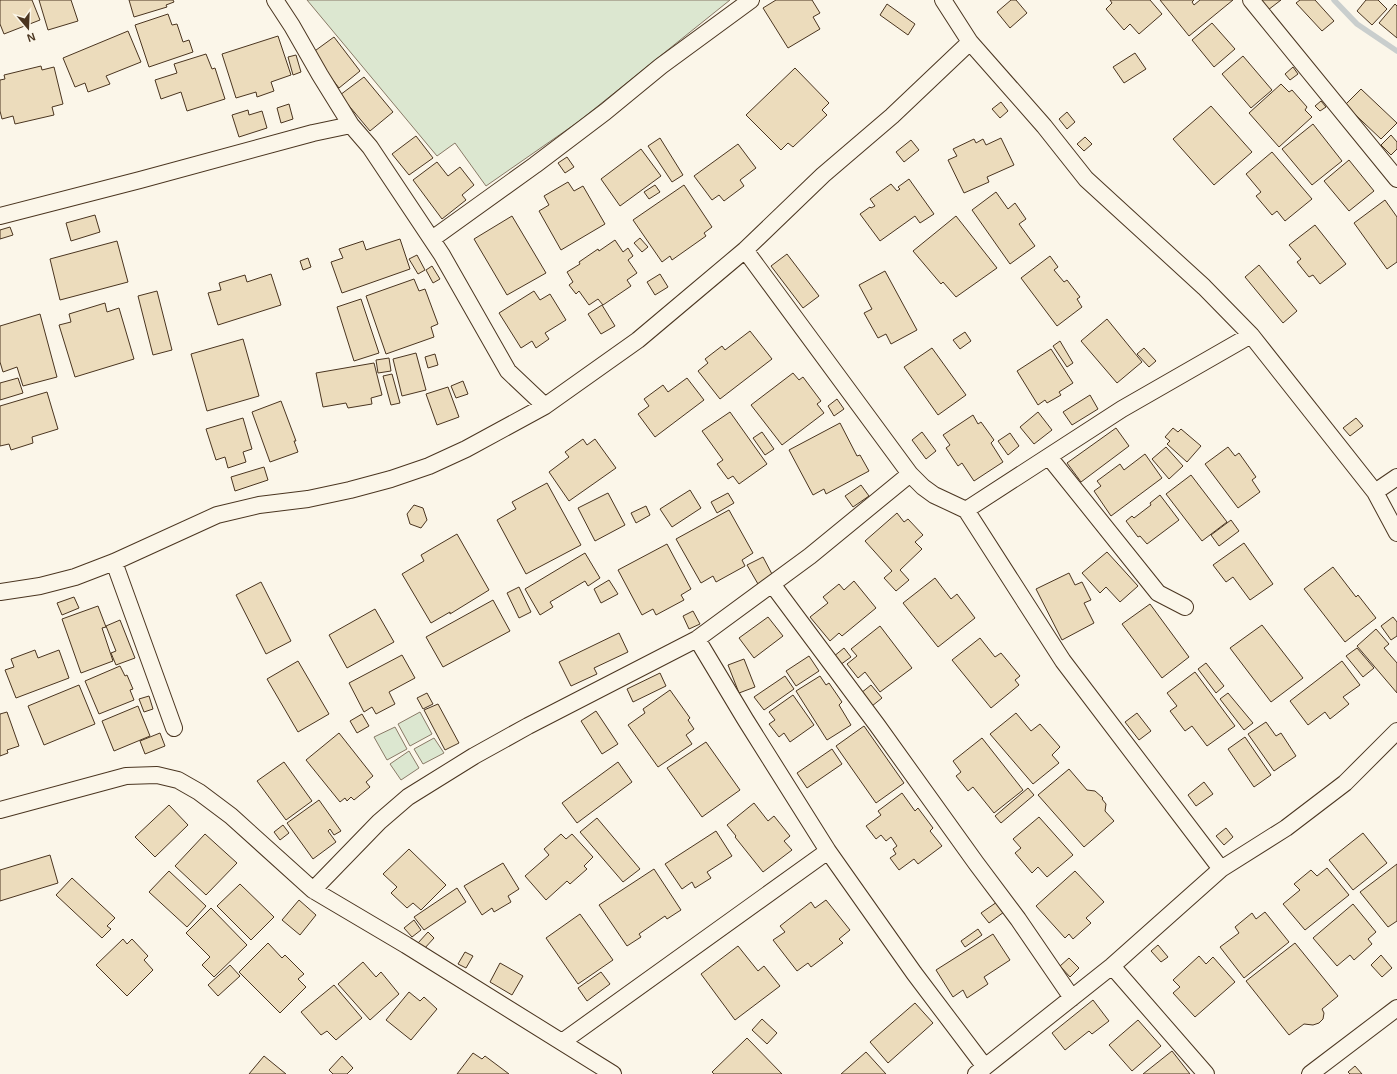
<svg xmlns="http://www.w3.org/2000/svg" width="1397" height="1074" font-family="Helvetica,sans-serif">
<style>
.green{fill:#dce7d0;stroke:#887966}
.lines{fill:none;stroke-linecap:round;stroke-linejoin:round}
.stream{stroke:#c9cecd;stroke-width:5.5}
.building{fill:#ecdcbc;stroke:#4a3520}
.street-casing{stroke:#4a3520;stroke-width:18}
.street{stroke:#fbf6e9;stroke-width:16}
</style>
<rect width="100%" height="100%" fill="#fbf6e9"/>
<path class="green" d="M307 0H730L578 122 486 186 455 143 437 156Z
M420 712 432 734 410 746 398 724Z
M395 727 407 749 387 760 374 737Z
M434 738 444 753 423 764 414 749Z
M409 751 419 768 401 780 390 764Z"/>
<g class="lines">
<path class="stream" d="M1334 0 1357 24 1397 51"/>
</g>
<path class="building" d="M0 0H32L40 20 4 34 0 24Z
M39 0H71L78 21 48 30Z
M129 0H173L174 2 166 5 167 7 134 17Z
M776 0H812L820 13 813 17 820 29 788 48 763 8Z
M1011 0H1016L1027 13 1010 28 997 12Z
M1110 0H1150L1162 14 1139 34 1130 24 1124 30 1106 9 1112 3Z
M1160 0H1194L1192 2 1194 5 1200 0H1233L1189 36Z
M1260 0H1281L1268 10Z
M1300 0H1315L1334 21 1322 31 1296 3Z
M1366 0H1378L1387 9 1372 25 1357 11Z
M887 4 915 24 908 35 880 15Z
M1395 4 1397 6V38L1379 23Z
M168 14 172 25 177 24 183 42 189 40 193 52 149 67 135 25Z
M1212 23 1235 49 1214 67 1192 40Z
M128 31 141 62 106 76 110 84 88 92 85 83 75 87 63 58Z
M278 36 291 75 271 82 274 91 257 97 256 92 236 98 222 54Z
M334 37 360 71 339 88 312 53Z
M1135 53 1146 69 1124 83 1113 67Z
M206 54 212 69 215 68 225 99 187 111 181 92 161 99 155 80 177 73 174 64Z
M296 55 301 72 293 75 288 57Z
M1243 56 1272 90 1251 108 1222 74Z
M41 66 42 70 54 67 63 104 52 107 54 115 15 124 13 116 2 119 0 111V80L5 79 4 75Z
M1293 67 1298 74 1290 80 1285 74Z
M795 68 829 103 822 110 827 115 793 147 788 143 781 150 746 115Z
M364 77 393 112 370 131 340 95Z
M1281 84 1289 92 1292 90 1307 107 1305 110 1312 117 1279 147 1249 113Z
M1361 89 1397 123 1381 139 1345 105Z
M1321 101 1326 107 1320 111 1315 106Z
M1001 102 1008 111 1000 118 992 109Z
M289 104 293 119 281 123 277 108Z
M1211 106 1252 152 1214 185 1173 139Z
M248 110 249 115 262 111 267 128 239 137 232 115Z
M1067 112 1075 122 1067 129 1059 119Z
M1313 124 1342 161 1312 185 1282 149Z
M1391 135 1397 142V149L1391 155 1381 145Z
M416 136 433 158 409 175 392 154Z
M1085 137 1092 144 1084 151 1077 144Z
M660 138 683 175 672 182 648 146Z
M1001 138 1014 165 987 177 989 182 964 193 948 160 957 156 953 149 974 139 976 143 983 139 986 145Z
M911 140 919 150 904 162 896 152Z
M738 144 756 168 740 180 744 186 724 201 719 195 712 200 694 176Z
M641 149 661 176 620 206 601 179Z
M1272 152 1312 199 1285 221 1277 211 1272 215 1256 196 1261 192 1246 174Z
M567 157 574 167 565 173 558 163Z
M1349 160 1374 191 1349 211 1324 181Z
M437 162 448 176 460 167 474 185 462 195 466 200 442 219 413 180Z
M909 179 934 214 920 223 915 216 880 241 860 214 870 207 871 208 875 206 870 199 891 184 897 191 900 189 898 187Z
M568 182 574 191 583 186 605 224 561 250 539 211 549 205 544 196Z
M655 185 660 192 649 199 644 192Z
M684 185 712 227 704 233 706 236 672 260 670 256 662 262 633 220Z
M996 192 1008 209 1015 203 1026 219 1019 224 1035 246 1010 264 972 210Z
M1385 200 1397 217V262L1387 269 1354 223Z
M95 215 100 232 71 241 66 223Z
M512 216 546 273 507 295 474 239Z
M956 216 997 268 956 297 943 282 941 284 913 251Z
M1315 225 1346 264 1320 284 1313 275 1309 277 1297 262 1301 259 1289 245Z
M10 227 13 235 0 239V230Z
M640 238 648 247 642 252 634 243Z
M400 239 410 269 342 293 331 262 343 258 339 249 363 241 366 250Z
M615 240 623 252 628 248 633 256 628 260 637 273 627 280 631 286 603 305 598 299 589 305 579 291 576 294 569 285 573 282 567 272 580 264 579 262 598 249 599 251Z
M117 241 128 282 60 300 50 259Z
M787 254 819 296 803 308 771 266Z
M417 255 425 270 418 274 409 259Z
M1050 256 1058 267 1054 270 1064 282 1067 280 1080 297 1077 299 1082 307 1057 326 1021 278Z
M308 258 311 267 303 270 300 261Z
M1259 265 1297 311 1283 323 1245 277Z
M432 266 440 279 433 283 426 270Z
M885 271 917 330 891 344 886 334 878 338 864 313 872 309 859 285Z
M271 274 281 305 218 325 208 293 221 290 219 283 245 275 247 282Z
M660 274 668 287 655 295 647 282Z
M414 279 419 291 425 289 438 324 431 327 434 337 386 354 366 296Z
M157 291 172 350 153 355 138 296Z
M534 291 540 300 550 294 566 320 545 333 549 339 536 348 532 341 521 348 499 313Z
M361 299 379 353 354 361 337 307Z
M105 303 107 312 119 308 134 359 75 377 59 325 71 322 69 314Z
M602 305 615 326 601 334 588 314Z
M40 314 57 377 23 386 17 367 3 372 0 362V326Z
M1107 319 1142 362 1117 383 1081 341Z
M750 331 772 359 720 399 698 371 708 363 705 359 722 346 725 350Z
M965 332 971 341 960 349 953 340Z
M243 339 259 396 207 411 191 354Z
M1060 341 1073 363 1067 367 1053 346Z
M932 348 966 395 938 415 904 367Z
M1144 348 1156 361 1149 367 1137 354Z
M1051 349 1073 383 1059 392 1061 395 1047 403 1045 400 1038 405 1017 371Z
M416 353 426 390 402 396 393 359Z
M435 354 438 365 428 368 425 357Z
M389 358 391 371 378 373 376 360Z
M374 363 382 395 371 398 372 404 348 408 346 403 323 407 316 373Z
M793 373 799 380 803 377 821 401 817 404 824 413 782 445 751 405Z
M392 374 400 403 391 405 383 376Z
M18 378 23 393 0 400V383Z
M687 378 704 400 655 437 638 414 649 406 644 399 663 385 668 392Z
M463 381 468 394 456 398 451 386Z
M448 387 459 417 437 425 426 394Z
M47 392 58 429 32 437 33 443 11 450 9 444 0 446V406Z
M1090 395 1098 409 1072 425 1063 412Z
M837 399 844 409 834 416 828 406Z
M281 401 296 441H294L298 452 270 462 252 412Z
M730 412 767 464 739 484 733 476 728 479 717 464 723 460 702 431Z
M1038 412 1052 430 1034 444 1020 427Z
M973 415 978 424 981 422 994 440 991 443 1003 462 974 481 962 463 958 466 946 448 950 445 943 435Z
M243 418 252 449 243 452 246 462 228 468 225 457 216 460 206 429Z
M1356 418 1363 426 1350 436 1343 428Z
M840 423 857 456 860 455 869 471 826 494 824 489 813 495 789 450Z
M1116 428 1129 446 1081 482 1067 463Z
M1173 428 1178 432 1181 429 1201 446 1187 462 1167 444 1170 441 1165 437Z
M762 432 774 449 765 455 753 438Z
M922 432 936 451 926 459 912 440Z
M1010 433 1019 446 1008 455 998 441Z
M583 439 587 445 595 439 616 468 569 501 549 472 569 457 565 452Z
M1166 447 1183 466 1169 479 1152 459Z
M1228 447 1235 456 1239 453 1256 477 1252 480 1260 492 1238 508 1205 464Z
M1145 454 1162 478 1111 516 1094 491 1101 486 1097 481 1120 464 1124 470Z
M264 467 268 480 235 491 231 477Z
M1191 475 1227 522 1202 541 1166 494Z
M547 483 581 545 526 574 497 520 516 509 512 502Z
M861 485 869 496 853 507 845 496Z
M690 490 701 508 672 527 660 509Z
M608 493 625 525 595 541 578 508Z
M728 493 734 503 717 513 711 502Z
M1160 495 1179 520 1147 544 1140 536 1138 537 1126 521 1132 516 1134 518 1151 505 1150 503Z
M414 505 423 508 427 520 421 528 410 524 407 514Z
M646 506 650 515 636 523 631 513Z
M729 510 753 553 742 560 745 566 716 582 713 576 701 583 676 539Z
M897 513 904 522 908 519 923 535 915 542 922 549 900 570 909 580 896 591 884 578 892 571 865 541Z
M1231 520 1239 531 1219 546 1211 535Z
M457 534 489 590 450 614V612L431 623 402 574 424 561 421 555Z
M1244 543 1273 584 1250 600 1233 577 1226 582 1213 565Z
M667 544 691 589 681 595 684 600 656 615 653 609 642 615 618 570Z
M1107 552 1138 586 1120 602 1106 587 1100 593 1082 573Z
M585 553 600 578 588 586 585 581 550 602 553 607 540 615 525 589Z
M763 557 773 576 758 584 747 565Z
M1333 567 1356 597 1358 595 1376 618 1345 642 1304 589Z
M1069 573 1075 585 1082 582 1091 600 1084 603 1094 623 1062 640 1036 589Z
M935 578 951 599 957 594 975 618 938 647 903 603Z
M609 580 618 594 601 603 594 589Z
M854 581 876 608 842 636 839 633 830 641 810 617 828 603 823 597 839 584 844 590Z
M261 582 291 641 266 654 236 595Z
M519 587 531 612 519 618 507 593Z
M74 597 79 608 62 615 57 603Z
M493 600 510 631 443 667 426 637Z
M1150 604 1189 657 1162 678 1122 624Z
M98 606 106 627 102 628 113 661 81 673 62 619Z
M375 609 394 642 347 668 329 635Z
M693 611 700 624 689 629 683 616Z
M768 617 783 636 754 658 739 638Z
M1393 617 1397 622V636L1391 640 1381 626Z
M120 620 135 658 116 665 111 653 116 651 106 626Z
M1262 625 1303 678 1271 702 1230 648Z
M880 626 912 668 880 692 865 672 858 678 847 664 857 656 851 649Z
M1376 629 1389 644 1384 648 1397 663V693L1357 646Z
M619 633 628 652 594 668 597 674 571 686 559 662Z
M980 638 995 657 1001 653 1020 676 1015 680 1019 685 991 708 952 660Z
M844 648 851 657 840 665 833 657Z
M1357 648 1374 668 1363 677 1346 656Z
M35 650 38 658 59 650 69 678 16 698 5 670 14 667 11 659Z
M402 655 415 678 389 692 395 704 376 714 372 707 364 712 349 683Z
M809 656 819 671 796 686 786 671Z
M744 659 755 687 739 693 728 665Z
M298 661 329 714 298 732 267 679Z
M1342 661 1360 685 1343 697 1349 704 1330 719 1325 712 1308 725 1290 701Z
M1206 663 1224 686 1216 693 1198 669Z
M120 666 125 676 127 675 133 689 130 690 134 700 99 714 85 681Z
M1195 672 1235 726 1207 746 1192 726 1185 731 1170 711 1177 706 1167 693Z
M660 673 666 686 633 702 627 689Z
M785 676 794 689 764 710 754 697Z
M820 676 826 685 829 683 842 702 839 705 851 725 827 740 796 691Z
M79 685 95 724 44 745 28 706Z
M871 685 882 698 872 706 861 693Z
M670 690 690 718 688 720 694 729 686 735 692 744 658 767 628 725 645 713 643 709Z
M427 693 433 704 423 709 417 698Z
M1228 693 1253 723 1244 730 1220 699Z
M793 695 814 725 790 742 784 733 779 737 769 724 775 720 769 712Z
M149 696 153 709 144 712 139 699Z
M438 704 459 743 445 750 424 710Z
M138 706 150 736 114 751 102 721Z
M596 711 618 744 602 754 581 721Z
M7 712 19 746 7 750 8 753 0 756V714Z
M1016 713 1031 731 1040 724 1060 747 1052 755 1059 763 1033 784 990 734Z
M1137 713 1151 731 1139 740 1125 722Z
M362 714 369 726 357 733 350 721Z
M1266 722 1276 736 1281 733 1296 756 1274 771 1248 734Z
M864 726 904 783 876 803 836 746Z
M160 733 165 746 145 754 140 741Z
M339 733 373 776 366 782 370 787 354 800 351 797 347 801 345 798 340 802 306 760Z
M1245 737 1271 775 1254 787 1228 749Z
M982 738 1023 790 994 813 973 787 968 791 956 776 961 772 953 761Z
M706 742 740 790 702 817 667 768Z
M832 749 842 764 807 788 797 773Z
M284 762 312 801 286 820 257 781Z
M618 762 632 782 577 823 562 803Z
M1069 769 1087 790 1095 791 1103 798 1102 799 1106 804 1105 811 1114 821 1084 847 1038 795Z
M1204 782 1213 794 1196 806 1188 795Z
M1028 788 1034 795 1001 823 995 816Z
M902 793 915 811 918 808 933 828 930 831 942 846 918 864 914 859 899 870 890 858 896 854 893 849 897 846 891 837 886 841 881 835 876 839 866 826 881 815 878 811Z
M319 800 341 831 334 835 330 829 328 831 336 842 313 859 287 823Z
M754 803 768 821 774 816 790 836 784 841 792 850 763 872 735 837 736 836 727 825Z
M169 805 188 825 155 857 135 837Z
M1039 817 1073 855 1047 877 1038 867 1032 873 1015 853 1021 848 1013 839Z
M597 818 640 869 623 882 580 832Z
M283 825 289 833 280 840 274 832Z
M1226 828 1233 837 1224 845 1216 836Z
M716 831 732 856 707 872 711 878 695 888 692 882 682 889 665 864Z
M1363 833 1387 863 1353 890 1329 860Z
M205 834 237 863 206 895 175 866Z
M561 834 566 839 572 834 593 857 584 866 587 869 570 884 567 881 546 900 525 876 549 855 544 849Z
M409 849 446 885 421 910 413 903 407 908 391 893 397 887 383 874Z
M50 855 58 883 0 901V870Z
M503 863 519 889 508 896 511 902 494 912 492 908 482 915 464 886Z
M1397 864V921L1388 927 1360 892Z
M1327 868 1349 895 1305 930 1283 904 1300 890 1294 884 1311 870 1317 876Z
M654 869 681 910 667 919 665 916 639 934 641 937 627 946 599 905Z
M169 871 206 906 187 927 149 892Z
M1075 871 1104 902 1086 918 1091 923 1073 939 1069 934 1065 938 1036 906Z
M72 878 115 918 107 926 111 929 102 938 56 895Z
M240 884 274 917 251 940 217 906Z
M457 888 466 902 424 930 414 917Z
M299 900 316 915 300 935 282 920Z
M826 900 850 930 839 939 843 943 811 967 808 963 797 971 773 940 785 932 780 926 811 902 815 908Z
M997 902 1004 912 989 923 981 913Z
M1353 904 1376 932 1368 939 1372 944 1354 960 1350 955 1337 966 1313 938Z
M211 908 247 945 214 977 202 965 210 957 186 933Z
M1265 912 1289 942 1244 978 1220 947 1239 933 1235 927 1252 913 1256 919Z
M580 914 613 960 578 984 546 938Z
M414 920 421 930 412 937 404 928Z
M978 929 982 935 965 947 961 941Z
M428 932 434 938 424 949 418 943Z
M993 934 1010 960 984 977 988 984 967 998 963 990 953 997 936 970Z
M123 939 127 944 132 939 148 956 144 960 153 970 127 996 96 965Z
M268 943 282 958 285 955 304 974 298 979 306 987 280 1013 239 972Z
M1295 943 1338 996 1322 1009 1324 1013 1323 1019 1319 1023 1313 1025 1304 1024 1289 1035 1246 981Z
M1158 945 1168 957 1161 962 1151 951Z
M738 946 758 971 764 966 780 986 735 1020 701 974Z
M465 952 473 956 466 968 458 964Z
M1381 955 1392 968 1382 977 1371 965Z
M1199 956 1206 964 1213 957 1235 982 1195 1017 1173 993 1180 987 1173 980Z
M1069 958 1079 968 1070 977 1060 966Z
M363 962 376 977 381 972 399 994 370 1020 338 984Z
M500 963 523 976 512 995 490 982Z
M230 965 240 976 218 996 208 985Z
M601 972 610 984 587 1001 578 988Z
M334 985 362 1018 336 1040 327 1031 321 1035 301 1012Z
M409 992 420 1001 424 997 437 1009 411 1040 386 1020Z
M1093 1000 1109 1021 1092 1034 1089 1031 1065 1050 1052 1033Z
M915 1003 933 1023 888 1063 870 1042Z
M762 1019 777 1033 767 1044 752 1030Z
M1138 1020 1161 1046 1132 1071 1109 1045Z
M747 1038 782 1074H714L712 1072Z
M1172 1051 1190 1074H1143Z
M866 1052 886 1074H841Z
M473 1053 482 1059 485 1056 509 1074H457Z
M264 1056 286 1074H249Z
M342 1056 353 1068 347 1074H333L329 1070Z
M1355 1066 1362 1074H1350L1348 1072Z"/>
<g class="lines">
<defs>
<path id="street" d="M275 0 292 26 320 75 351 125
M943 0 970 42 1044 126 1086 179 1204 287 1251 335 1375 492 1397 533
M1251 0 1397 179
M0 216 140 180 313 133 351 125 370 147 442 255 508 371 545 406 638 340 745 250 823 175 892 116 970 42
M432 239 535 165 605 112 661 66 751 0
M745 250 910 474 923 487 934 495 966 510 1063 661 1221 869
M1049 457 1158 593 1185 607
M1375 492 1397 477
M966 510 1122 409 1251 335
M114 562 174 728
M772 584 877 725 976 863 1018 919 1072 998
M0 592 40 586 75 577 114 562 217 515 259 505 308 499 350 490 391 479 429 466 466 449 545 406
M697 639 745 719 828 851 914 973 985 1067
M0 810 126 776 157 775 178 780 199 792 231 816 313 890 406 945 613 1074
M313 890 379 822 408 797 474 756 528 726 697 639 810 556 910 474
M1112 966 1206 1074
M562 1042 828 851
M976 1074 1112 966 1221 869 1286 828 1345 783 1397 731
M1310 1074 1397 1008"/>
</defs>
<use href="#street" class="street-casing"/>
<use href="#street" class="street"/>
</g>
<g transform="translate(28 28) rotate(161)" stroke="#fbf6e9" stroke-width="3" paint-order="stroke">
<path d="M0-3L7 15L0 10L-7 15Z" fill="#4a3520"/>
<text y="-6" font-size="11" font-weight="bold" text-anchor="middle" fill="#4a3520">N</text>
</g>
</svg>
